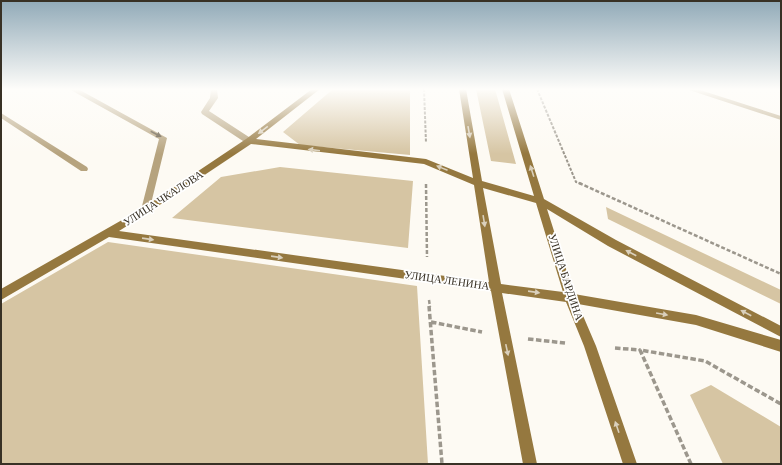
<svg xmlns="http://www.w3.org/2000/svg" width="782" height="465" font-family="'Crimson Pro',serif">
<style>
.green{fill:#d6c5a3}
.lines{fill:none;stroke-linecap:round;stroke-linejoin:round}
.path-far2{stroke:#9c978d;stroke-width:2;stroke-dasharray:3 1.5;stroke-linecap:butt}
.path-far1{stroke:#9c978d;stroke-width:2.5;stroke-dasharray:4 2;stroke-linecap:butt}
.path{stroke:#9c978d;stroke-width:3.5;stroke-dasharray:5.5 2.5;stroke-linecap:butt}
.lane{fill:#b6a37e;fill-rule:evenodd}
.secondary{fill:#95783f;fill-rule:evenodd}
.oneway{fill:#dad0bc}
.oneway2{fill:#645944}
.labels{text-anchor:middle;stroke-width:3.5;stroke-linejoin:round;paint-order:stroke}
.street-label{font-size:11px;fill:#383125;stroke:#fff}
</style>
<rect width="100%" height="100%" fill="#fdfaf3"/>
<path class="green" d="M333 89H410V155L300 145 283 132Z
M476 89H495L516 164 491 161Z
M280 167 413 181 408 248 172 218 221 177Z
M606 207 781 290V304L608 219Z
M108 242 417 286 428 464H1V304Z
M711 385 781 427V464H723L690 395Z"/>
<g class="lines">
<path class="path-far2" d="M424 89 426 143
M537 89 576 182 582 184"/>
<path class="path-far1" d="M579 183 781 274
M426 184 427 257
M429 300 430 307"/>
<path class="path" d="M429 306 442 464
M431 322 482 332
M528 339 565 343
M615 348 640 350
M691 464 640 350 705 361 781 404"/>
<path class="lane" d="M69 89H78L167 138 149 212 146 213 141 210 159 139Z
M211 89H217L218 98 209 111 252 139V143H246L202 114 201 112 210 98Z
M686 89H697L781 116V120Z
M1 113 87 167 88 169 87 171H81L1 118Z"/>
<path class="secondary" d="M312 89H320L256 139 426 159 473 178 459 89H466L482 181 534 196 502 89H509L544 199 616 240 781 326V337L608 246 547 209 574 294 696 315 781 340V352L696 325 578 304 596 346 637 464H623L584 346 566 302 502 293 537 464H523L491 291 109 237 1 300V289L143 208 246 139ZM251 144 424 164 474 185 489 282 119 231 149 212ZM483 188 536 203 563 292 501 284Z"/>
</g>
<defs><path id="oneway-solid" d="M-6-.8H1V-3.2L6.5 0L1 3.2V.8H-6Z"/></defs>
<g class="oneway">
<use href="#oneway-solid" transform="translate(263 130) rotate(143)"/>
<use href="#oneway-solid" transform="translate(469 132) rotate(80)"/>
<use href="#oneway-solid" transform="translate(314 150) rotate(-173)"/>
<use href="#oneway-solid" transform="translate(442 168) rotate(-158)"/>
<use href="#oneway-solid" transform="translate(532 171) rotate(-108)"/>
<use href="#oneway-solid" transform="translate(484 221) rotate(81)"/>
<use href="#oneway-solid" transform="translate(148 239) rotate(8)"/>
<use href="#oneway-solid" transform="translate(631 253) rotate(-152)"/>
<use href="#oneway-solid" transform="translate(277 257) rotate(8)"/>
<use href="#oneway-solid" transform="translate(534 292) rotate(8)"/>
<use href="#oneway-solid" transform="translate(746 313) rotate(-152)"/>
<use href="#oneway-solid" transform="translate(662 314) rotate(10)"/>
<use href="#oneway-solid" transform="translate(507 350) rotate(78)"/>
<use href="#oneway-solid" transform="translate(617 427) rotate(-109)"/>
</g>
<use class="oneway2" href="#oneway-solid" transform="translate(156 134) rotate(28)"/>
<linearGradient id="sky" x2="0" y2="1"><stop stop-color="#91aab8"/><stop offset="0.58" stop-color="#fefdfa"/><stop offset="1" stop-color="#fefdfa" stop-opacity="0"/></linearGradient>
<rect width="782" height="154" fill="url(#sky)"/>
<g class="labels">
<g class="street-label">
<text transform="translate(163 198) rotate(-33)" y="4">УЛИЦА ЧКАЛОВА</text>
<text transform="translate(566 277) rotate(72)" y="4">УЛИЦА БАРДИНА</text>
<text transform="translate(447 280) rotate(8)" y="4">УЛИЦА ЛЕНИНА</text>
</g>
</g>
<rect width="782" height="465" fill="none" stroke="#383125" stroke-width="4"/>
</svg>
